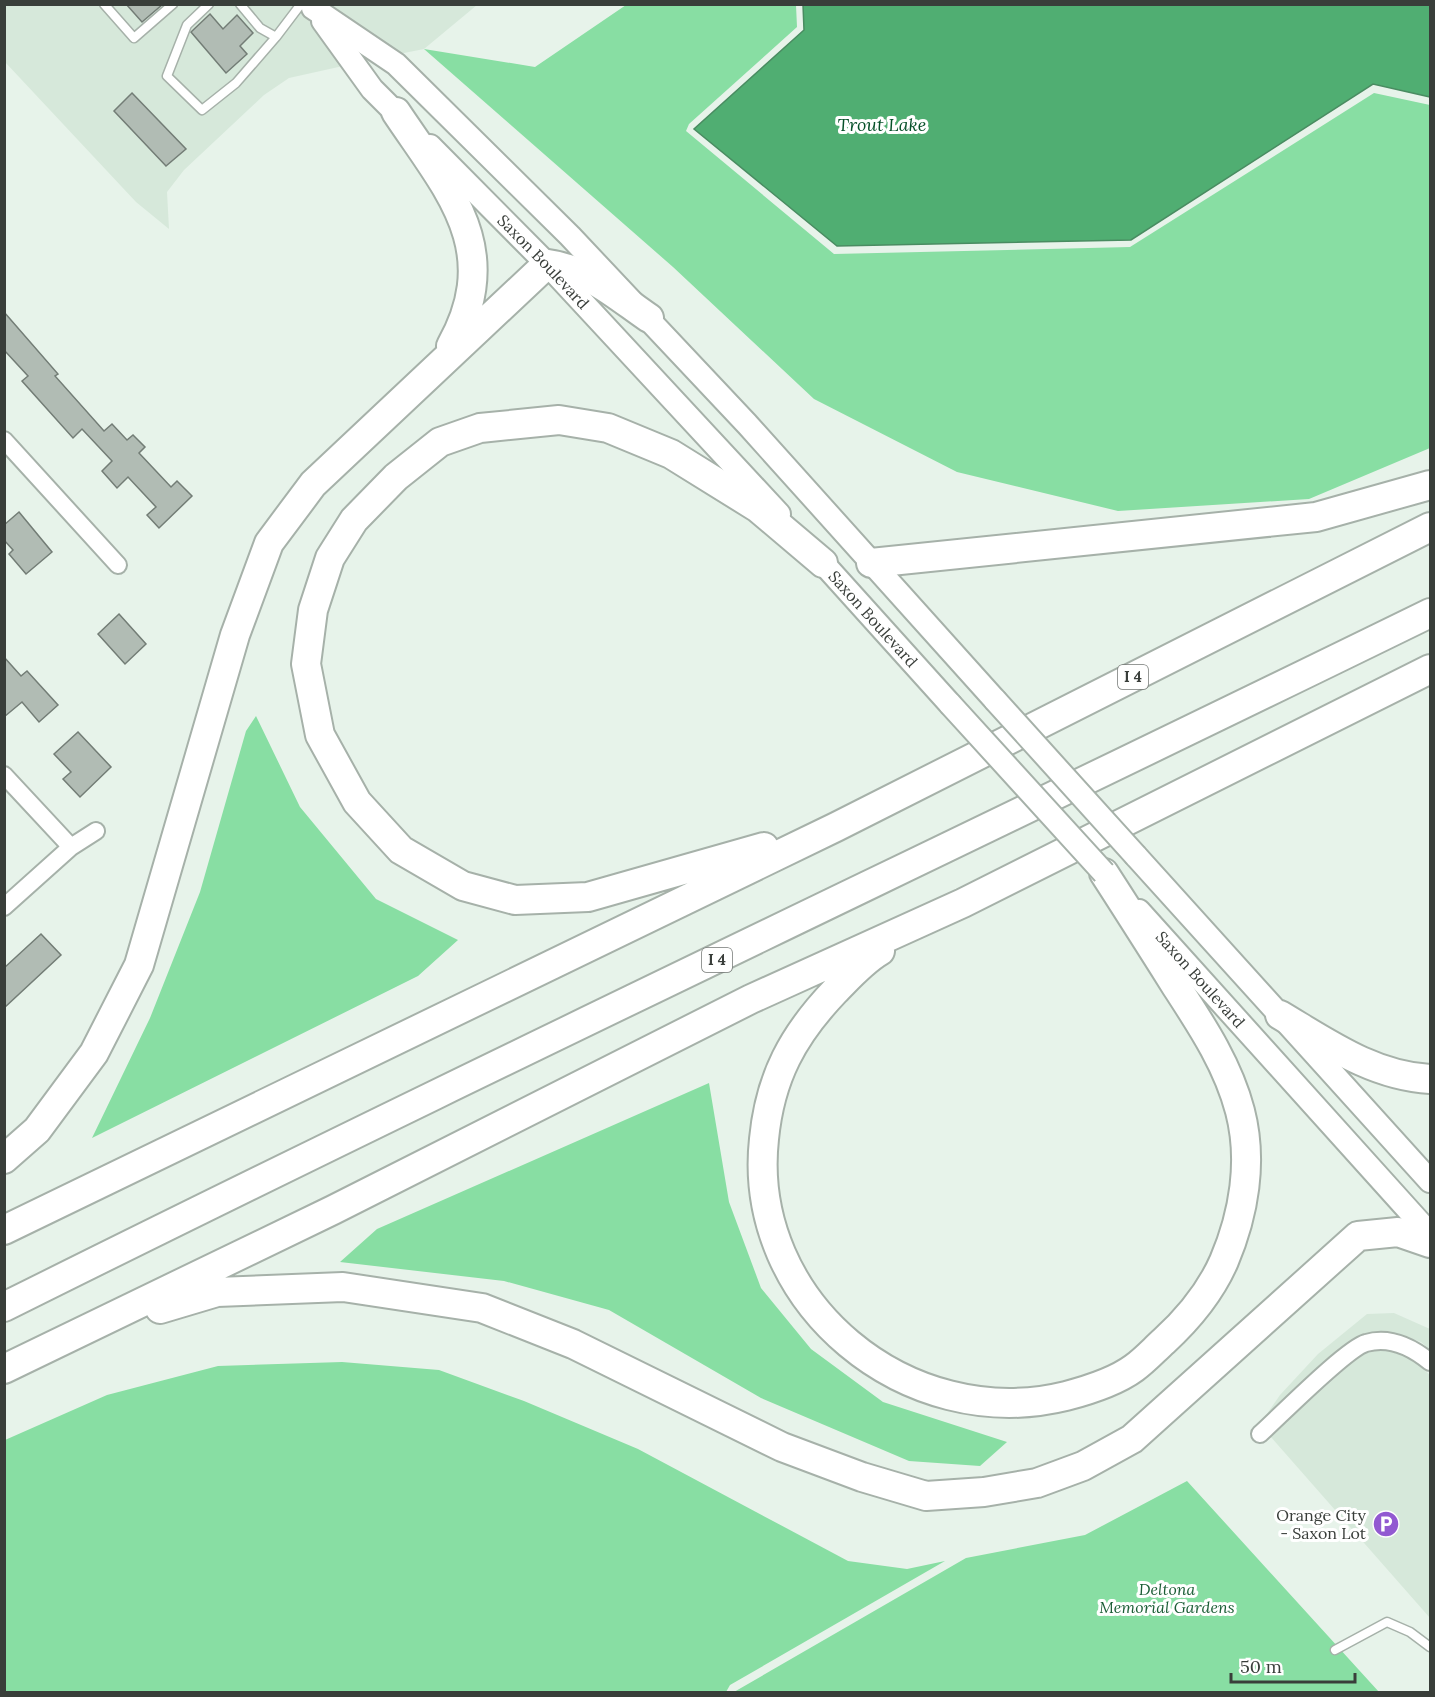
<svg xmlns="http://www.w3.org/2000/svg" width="1435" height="1697" font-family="Lora,serif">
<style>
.built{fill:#d6e8da}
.green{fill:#88dea3}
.water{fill:#50ae72;stroke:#498c61;stroke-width:1.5}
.building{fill:#b1bcb4;stroke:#737d76;stroke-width:1.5}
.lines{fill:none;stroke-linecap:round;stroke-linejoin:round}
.lane-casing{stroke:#a6b1a9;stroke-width:11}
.street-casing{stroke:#a6b1a9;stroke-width:20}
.secondary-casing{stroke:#a6b1a9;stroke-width:26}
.highway-casing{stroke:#a6b1a9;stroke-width:32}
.lane{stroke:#fff;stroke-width:8}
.street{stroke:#fff;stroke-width:16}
.secondary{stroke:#fff;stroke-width:22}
.highway{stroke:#fff;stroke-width:28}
.secondary-bridge-casing{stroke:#a6b1a9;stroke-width:26;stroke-linecap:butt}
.secondary-bridge{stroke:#fff;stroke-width:22}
.labels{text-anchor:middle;stroke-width:6;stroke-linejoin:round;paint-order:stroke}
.shield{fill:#fff;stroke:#747875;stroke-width:1.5}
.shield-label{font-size:15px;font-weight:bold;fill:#393e3a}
.street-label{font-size:16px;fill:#393e3a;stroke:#fff}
.poi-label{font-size:16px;fill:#393e3a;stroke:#fff;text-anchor:end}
.park-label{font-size:16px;font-style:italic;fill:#1a5d35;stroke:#fff}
.water-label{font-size:18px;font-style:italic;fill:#07512a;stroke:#fff}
</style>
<rect width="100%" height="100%" fill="#e7f3ea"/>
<path class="built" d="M296 4 343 66 289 78 264 95 184 170 167 192 169 229 136 202 5 62V5Z
M325 5H477L424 49 399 54Z
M1394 1313 1430 1329V1350L1421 1342 1394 1333 1362 1335 1342 1348 1262 1421 1280 1395 1318 1354 1367 1314Z
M1368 1351H1388L1409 1357 1430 1375V1618L1270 1436 1353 1362Z"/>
<path class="green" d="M626 5H796L797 27 689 124 686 131 834 254 1130 247 1374 93 1430 105V448L1309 499 1118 511 957 472 814 399 673 267 424 49 535 67Z
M256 716 300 807 376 899 458 940 418 976 92 1138 150 1018 200 892 246 731Z
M709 1083 729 1202 761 1288 811 1349 883 1402 1007 1442 980 1466 909 1461 761 1398 609 1310 504 1281 340 1262 377 1229Z
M342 1362 439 1370 524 1401 638 1449 848 1561 907 1569 945 1561 730 1685 726 1692H5V1440L107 1395 218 1366Z
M1187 1481 1379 1692H734L966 1558 1085 1535Z"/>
<path class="water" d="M803 5H1430V97L1373 84 1131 240 837 246 694 129 804 30Z"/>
<path class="building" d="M126 4H163L142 22Z
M210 14 223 29 237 15 253 33 240 46 247 54 226 73 191 32Z
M132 93 186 149 166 166 114 111Z
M4 312 58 374 55 376 104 431 112 424 127 440 133 435 145 447 139 453 171 487 177 481 192 496 159 528 147 515 156 507 128 477 117 488 102 471 112 461 82 429 73 438 22 381 28 376 4 350Z
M19 512 52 552 26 574 9 554 13 550 4 540V525Z
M119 614 146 644 125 664 98 634Z
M4 657 21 676 27 671 58 705 39 722 22 702 4 717Z
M78 732 111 767 80 797 63 779 71 772 54 754Z
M41 934 61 955 4 1008V968Z"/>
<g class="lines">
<defs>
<path id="lane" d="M104 4 134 38 173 4
M209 4 187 25 167 76 202 110 236 83 276 37
M240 4 260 28 276 37 301 4
M1335 1650 1387 1622 1410 1632 1430 1647"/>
<path id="street" d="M4 440 118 565
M4 775 71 847
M4 907 71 847 96 831
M1260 1434C1280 1416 1347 1348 1366 1343 1390 1336 1413 1348 1430 1362"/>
<g id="secondary">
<path d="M313 8 396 64 570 236 747 424 995 700"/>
<path d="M323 21 372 89 406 123"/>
<path id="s1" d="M430 146 547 264 779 514"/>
<path id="s2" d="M813 552 950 704"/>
<path d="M1136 856 1430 1181"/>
<path id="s3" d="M1139 911 1430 1234"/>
</g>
<path id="highway" d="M396 112C448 190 505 249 451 346
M871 563 1316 517 1430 485
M764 847 588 897 515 900 463 886 401 850 357 802 320 735 306 664 313 610 330 558 354 520 396 477 440 442 480 428 559 420 608 428 671 454 758 508 823 563
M880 951C863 961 849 977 835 991 793 1035 770 1077 764 1139 746 1303 908 1435 1066 1396 1089 1390 1115 1382 1134 1368 1145 1360 1154 1350 1164 1341 1189 1318 1210 1293 1224 1261 1244 1214 1253 1161 1240 1111 1228 1065 1202 1026 1176 986 1152 948 1128 910 1104 873
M1280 1015C1327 1043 1373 1076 1430 1079
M4 1159 37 1130 94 1053 139 965 235 635 269 543 313 484 547 264C587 269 617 296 649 318
M4 1230 836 827 1430 527
M4 1307C477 1071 956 845 1430 613
M160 1309 217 1292 343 1287 482 1308 573 1344 782 1447 862 1477 926 1496 984 1492 1037 1483 1083 1466 1132 1439 1358 1236 1398 1232 1430 1243
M4 1369 333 1210 751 999 963 903 1430 669"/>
</defs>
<use href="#lane" class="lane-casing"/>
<use href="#street" class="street-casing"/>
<use href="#secondary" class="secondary-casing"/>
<use href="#highway" class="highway-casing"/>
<use href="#lane" class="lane"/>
<use href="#street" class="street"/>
<use href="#secondary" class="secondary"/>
<use href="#highway" class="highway"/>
<defs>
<path id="secondary-bridge" d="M995 700 1136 856
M950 704 1104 873"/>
</defs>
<use href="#secondary-bridge" class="secondary-bridge-casing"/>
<use href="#secondary-bridge" class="secondary-bridge"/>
</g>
<defs>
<symbol id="parking-disc" viewBox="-11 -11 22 22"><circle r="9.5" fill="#9259d1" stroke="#fff"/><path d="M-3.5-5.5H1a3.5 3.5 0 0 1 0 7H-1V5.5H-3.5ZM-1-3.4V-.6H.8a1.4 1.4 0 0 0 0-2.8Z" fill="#fff"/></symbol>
</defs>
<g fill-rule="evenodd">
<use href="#parking-disc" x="1371" y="1509" width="30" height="30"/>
</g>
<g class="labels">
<g class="shield">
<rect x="1118" y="665" width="30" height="24" rx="4.5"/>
<rect x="702" y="948" width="30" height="24" rx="4.5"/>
</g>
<g class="shield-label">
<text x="1133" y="682">I 4</text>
<text x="717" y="965">I 4</text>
</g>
<g class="street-label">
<text dy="6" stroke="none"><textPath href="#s1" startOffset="162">Saxon Boulevard</textPath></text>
<text dy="6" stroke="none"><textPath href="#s2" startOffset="90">Saxon Boulevard</textPath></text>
<text dy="6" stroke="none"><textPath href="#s3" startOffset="92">Saxon Boulevard</textPath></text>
</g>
<g class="poi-label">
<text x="1366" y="1521">Orange City<tspan x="1366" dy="18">- Saxon Lot</tspan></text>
</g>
<g class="park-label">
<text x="1167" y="1595">Deltona<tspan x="1167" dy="18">Memorial Gardens</tspan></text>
</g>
<g class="water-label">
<text x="882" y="131">Trout Lake</text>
</g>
</g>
<rect width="1435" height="1697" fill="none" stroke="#393e3a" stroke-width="12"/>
<path d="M1231 1673v9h124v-9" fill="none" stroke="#393e3a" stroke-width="3"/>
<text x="1240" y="1673" font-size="18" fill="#393e3a" stroke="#ffffff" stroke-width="4.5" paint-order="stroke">50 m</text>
</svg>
